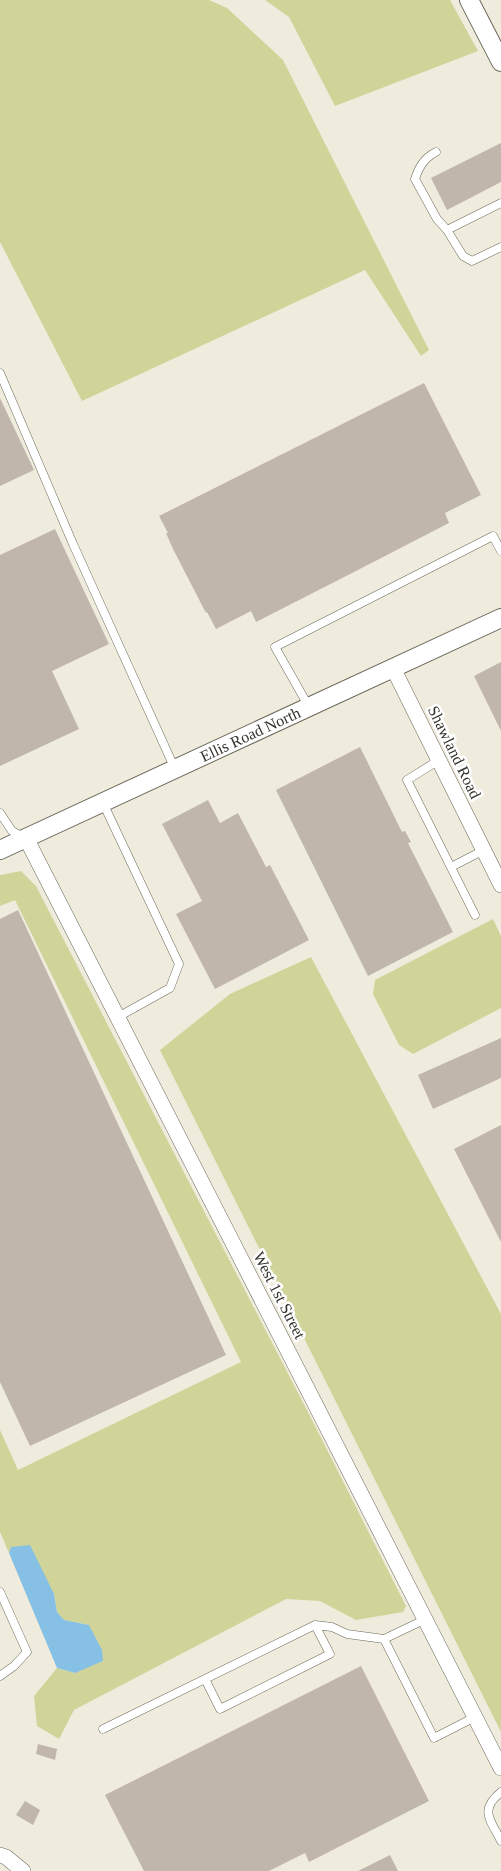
<svg xmlns="http://www.w3.org/2000/svg" width="501" height="1871" font-family="'Times New Roman',serif">
<style>
.green{fill:#d0d499}
.water{fill:#86c0e5}
.building{fill:#c1b6ac}
.lines{fill:none;stroke-linecap:round;stroke-linejoin:round}
.service-casing{stroke:#6b685b;stroke-width:9}
.minor-casing{stroke:#6b685b;stroke-width:16}
.tertiary-casing{stroke:#6b685b;stroke-width:20}
.service{stroke:#fff;stroke-width:8}
.minor{stroke:#fff;stroke-width:15}
.tertiary{stroke:#fff;stroke-width:18}
.labels{text-anchor:middle;stroke-width:5;stroke-linejoin:round;paint-order:stroke}
.street-label{font-size:16px;fill:#34332d;stroke:#fff}
</style>
<rect width="100%" height="100%" fill="#efecdd"/>
<path class="green" d="M0 0H209L227 8 283 60 429 350 421 356 365 270 82 401 0 242Z
M265 0H450L478 51 335 106 289 17Z
M21 871 36 886 312 1420 406 1606 403 1612 356 1620 320 1601 286 1599 74 1710 59 1739 37 1726 34 1696 57 1668 75 1673 89 1625 64 1620 57 1612 54 1594 11 1547 9 1553 0 1532V1430L18 1470 241 1362 15 900 0 906V875Z
M493 919 501 936V1008L413 1054 399 1045 373 994 375 980Z
M311 957 501 1314V1732L160 1050 230 994Z"/>
<path class="water" d="M30 1545 54 1594 57 1612 64 1620 89 1625 102 1650 103 1661 75 1673 57 1668 9 1553 11 1547Z"/>
<path class="building" d="M501 143V182L447 210 431 178Z
M424 383 481 495 445 513 449 523 354 572 256 622 251 611 216 629 207 612 206 613 173 549 166 533H168L159 516Z
M0 398 34 470 0 486Z
M55 529 109 644 52 671 79 729 0 766V555Z
M501 662V731L474 676Z
M360 747 402 832 405 831 411 842 408 843 453 932 368 976 276 790Z
M208 800 220 823 238 813 266 867 270 865 309 940 215 989 176 914 202 901 162 824Z
M18 910 226 1355 30 1446 0 1382V919Z
M501 1038V1078L433 1109 418 1075Z
M501 1125V1242L454 1149Z
M361 1666 429 1801 309 1862 305 1853 269 1871H144L105 1795Z
M38 1744 57 1749 55 1760 36 1754Z
M25 1801 40 1810 33 1825 16 1815Z
M390 1855 398 1871H358Z"/>
<g class="lines">
<defs>
<path id="service" d="M436 152C424 158 419 167 415 179L437 219 447 230 501 203
M447 230 463 256 472 261 501 247
M0 373 73 544 175 769
M309 707 275 647 493 536 501 551
M439 760 407 780 475 915
M103 803 179 964 170 988 118 1017
M0 813 12 831 25 838
M451 867 484 850
M0 1592 27 1652 14 1666 0 1676
M384 1639 434 1738 475 1717
M205 1679 220 1709 330 1654 315 1625
M103 1729 315 1625 332 1627 347 1634 384 1639 426 1619
M501 1792C479 1810 490 1819 501 1841"/>
<path id="minor" d="M393 668 501 885
M26 838 501 1768
M0 1855 6 1857 23 1871"/>
<path id="tertiary" d="M469 0 501 62
M0 850 501 618"/>
</defs>
<use href="#service" class="service-casing"/>
<use href="#minor" class="minor-casing"/>
<use href="#tertiary" class="tertiary-casing"/>
<use href="#service" class="service"/>
<use href="#minor" class="minor"/>
<use href="#tertiary" class="tertiary"/>
</g>
<g class="labels">
<g class="street-label">
<text transform="translate(250 734) rotate(-25)" y="6">Ellis Road North</text>
<text transform="translate(455 752) rotate(64)" y="6">Shawland Road</text>
<text transform="translate(280 1295) rotate(63)" y="6">West 1st Street</text>
</g>
</g>
</svg>
